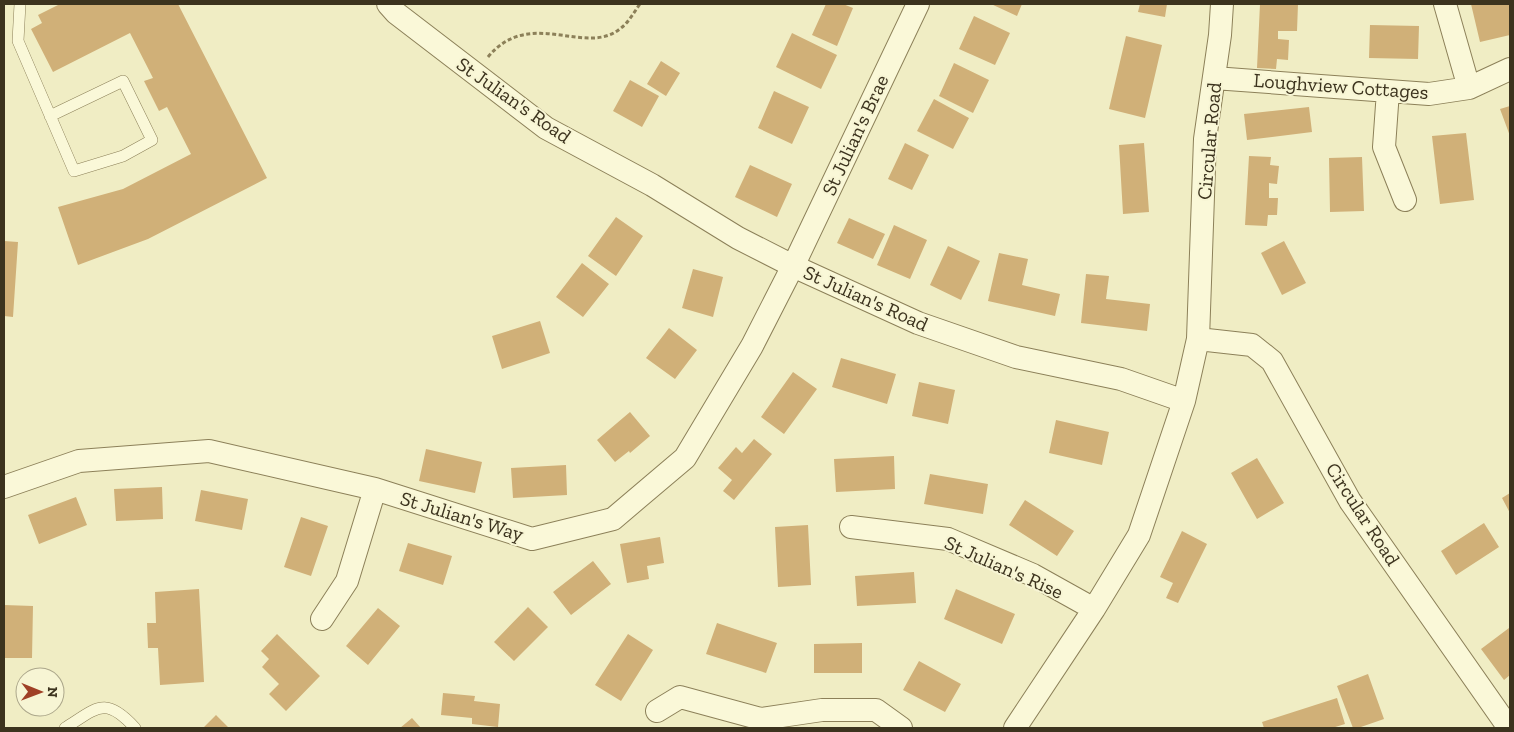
<svg xmlns="http://www.w3.org/2000/svg" width="1514" height="732" font-family="'Zilla Slab',serif">
<style>
.building{fill:#d0b078}
.lines{fill:none;stroke-linecap:round;stroke-linejoin:round}
.lane-casing{stroke:#8c8059;stroke-width:12}
.street-casing{stroke:#8c8059;stroke-width:24}
.path{stroke:#8c8059;stroke-width:3;stroke-dasharray:4 2.5;stroke-linecap:butt}
.lane{stroke:#faf8d8;stroke-width:11}
.street{stroke:#faf8d8;stroke-width:22}
.labels{text-anchor:middle;stroke-width:4;stroke-linejoin:round;paint-order:stroke}
.street-label{font-size:20px;fill:#3c331e;stroke:#f7f5d4}
</style>
<rect width="100%" height="100%" fill="#f0edc4"/>
<path class="building" d="M60 4H178L267 178 148 239 78 265 58 207 123 189 191 154 167 107 159 111 144 81 153 78 130 33 53 72 31 29 42 23 38 15Z
M826 4H843L853 8 837 46 812 35Z
M991 4H1022L1017 16Z
M1140 4H1167L1165 17 1138 12Z
M1260 4H1298L1297 31H1278V39L1289 40 1288 60 1277 59 1276 69 1257 68Z
M1471 4H1510V35L1480 42Z
M974 16 1010 33 995 65 959 49Z
M1370 25 1419 26 1418 59 1369 58Z
M792 33 837 55 821 89 776 67Z
M1126 36 1162 45 1145 118 1109 109Z
M661 61 680 73 666 96 647 84Z
M954 63 989 80 973 113 939 96Z
M630 80 659 96 642 127 613 111Z
M774 91 809 107 792 144 758 128Z
M934 99 969 118 953 149 917 131Z
M1510 106V136L1500 109Z
M1309 107 1312 132 1247 140 1244 114Z
M1466 133 1474 200 1440 204 1432 136Z
M905 143 929 155 912 190 888 179Z
M1144 143 1149 212 1123 214 1119 145Z
M1249 156 1271 157 1270 165 1279 166 1277 184 1269 183V198H1278L1277 215H1268L1267 226 1245 225Z
M1362 157 1364 211 1330 212 1329 158Z
M750 165 792 184 777 217 735 197Z
M616 217 643 236 616 276 588 256Z
M849 218 885 234 873 259 837 243Z
M894 225 927 240 910 279 877 265Z
M4 241 18 242 13 317 4 316Z
M1284 241 1306 283 1282 295 1261 253Z
M948 246 980 261 961 300 930 285Z
M999 253 1028 259 1022 285 1060 294 1055 316 988 301Z
M582 263 609 284 583 317 556 297Z
M693 269 723 277 713 317 682 308Z
M1086 274 1109 276 1106 299 1150 304 1147 331 1081 323Z
M540 321 550 353 502 369 492 336Z
M669 328 697 350 675 379 646 358Z
M841 358 896 374 887 404 832 387Z
M793 372 817 389 784 434 761 417Z
M919 382 955 390 948 424 912 416Z
M630 412 650 436 630 453 629 451 615 462 597 440Z
M1056 420 1109 432 1102 465 1049 453Z
M754 439 772 454 734 500 723 491 732 480 718 468 736 447 742 453Z
M426 449 482 462 475 493 419 481Z
M894 456 895 489 836 492 834 459Z
M1257 458 1284 503 1257 519 1231 473Z
M566 465 567 495 513 498 511 468Z
M930 474 988 484 983 514 924 504Z
M162 487 163 519 116 521 114 489Z
M201 490 248 499 242 530 195 521Z
M1510 493V513L1502 498Z
M76 497 87 525 39 544 28 515Z
M1025 500 1074 531 1057 556 1009 525Z
M301 517 328 526 311 576 284 567Z
M1484 523 1499 547 1456 575 1441 551Z
M808 525 811 585 778 587 775 527Z
M1182 531 1207 544 1178 603 1166 598 1173 583 1160 577Z
M660 537 664 563 647 566 649 579 627 583 620 544Z
M408 543 452 556 443 585 399 571Z
M593 561 611 584 571 615 553 592Z
M914 572 916 603 857 606 855 576Z
M199 589 204 682 160 685 158 648H148L147 623H156L155 592Z
M956 589 1015 614 1002 644 944 619Z
M4 605 33 606 32 658H4Z
M528 607 548 627 514 661 494 642Z
M378 608 400 626 368 665 346 646Z
M717 623 777 643 766 673 706 654Z
M1509 628 1510 630V675L1504 680 1481 649Z
M277 634 320 676 286 711 269 694 279 684 262 667 269 659 261 651Z
M628 634 653 650 621 701 595 685Z
M862 643V673H814V644Z
M919 661 961 684 945 712 903 690Z
M1368 674 1384 719 1358 728H1353L1337 686Z
M443 693 475 696 474 701 500 704 498 727 472 724V718L441 715Z
M1337 698 1345 724 1332 728H1264L1262 722Z
M216 715 229 728H203Z
M412 718 421 728H400Z"/>
<g class="lines">
<defs>
<path id="lane" d="M20 4 18 41 74 171 123 156 152 140 123 81 50 116
M65 728C97 708 105 695 135 728"/>
<path id="street" d="M388 4 396 13 546 128 652 185 738 238 793 266 918 323 1016 357 1121 379 1184 401
M1445 4 1469 88
M1214 78 1429 94 1469 88 1510 69
M1388 91 1384 147 1405 200
M1198 339 1252 345 1272 361 1350 501 1509 728
M4 487 79 461 209 451 375 489 532 539 613 519 685 458 752 346 798 256 918 4
M851 527 948 539 1033 575 1094 609
M322 619 347 581 375 489
M657 711 680 697 761 719 822 710H876L901 728
M1015 728 1094 609 1139 535 1184 401 1198 339 1205 139 1220 35 1222 4"/>
</defs>
<use href="#lane" class="lane-casing"/>
<use href="#street" class="street-casing"/>
<path class="path" d="M488 57C530 6 586 58 621 28 629 22 634 12 640 4"/>
<use href="#lane" class="lane"/>
<use href="#street" class="street"/>
</g>
<g class="labels">
<g class="street-label">
<text transform="translate(1341 86) rotate(4)" y="7">Loughview Cottages</text>
<text transform="translate(514 100) rotate(35)" y="7">St Julian's Road</text>
<text transform="translate(855 135) rotate(-65)" y="7">St Julian's Brae</text>
<text transform="translate(1209 141) rotate(-85)" y="7">Circular Road</text>
<text transform="translate(866 298) rotate(24)" y="7">St Julian's Road</text>
<text transform="translate(1363 514) rotate(57)" y="7">Circular Road</text>
<text transform="translate(462 516) rotate(17)" y="7">St Julian's Way</text>
<text transform="translate(1004 567) rotate(24)" y="7">St Julian's Rise</text>
</g>
</g>
<rect width="1514" height="732" fill="none" stroke="#3c331e" stroke-width="10"/>
<g transform="translate(40 692) rotate(91)"><circle r="24" fill="#f7f5d4" stroke="#aca78b"/>
<path d="M0-4L9 19L0 12L-9 19Z" fill="#9f4026"/>
<text y="-8" font-size="14" font-weight="bold" text-anchor="middle" fill="#3c331e">N</text>
</g>
</svg>
